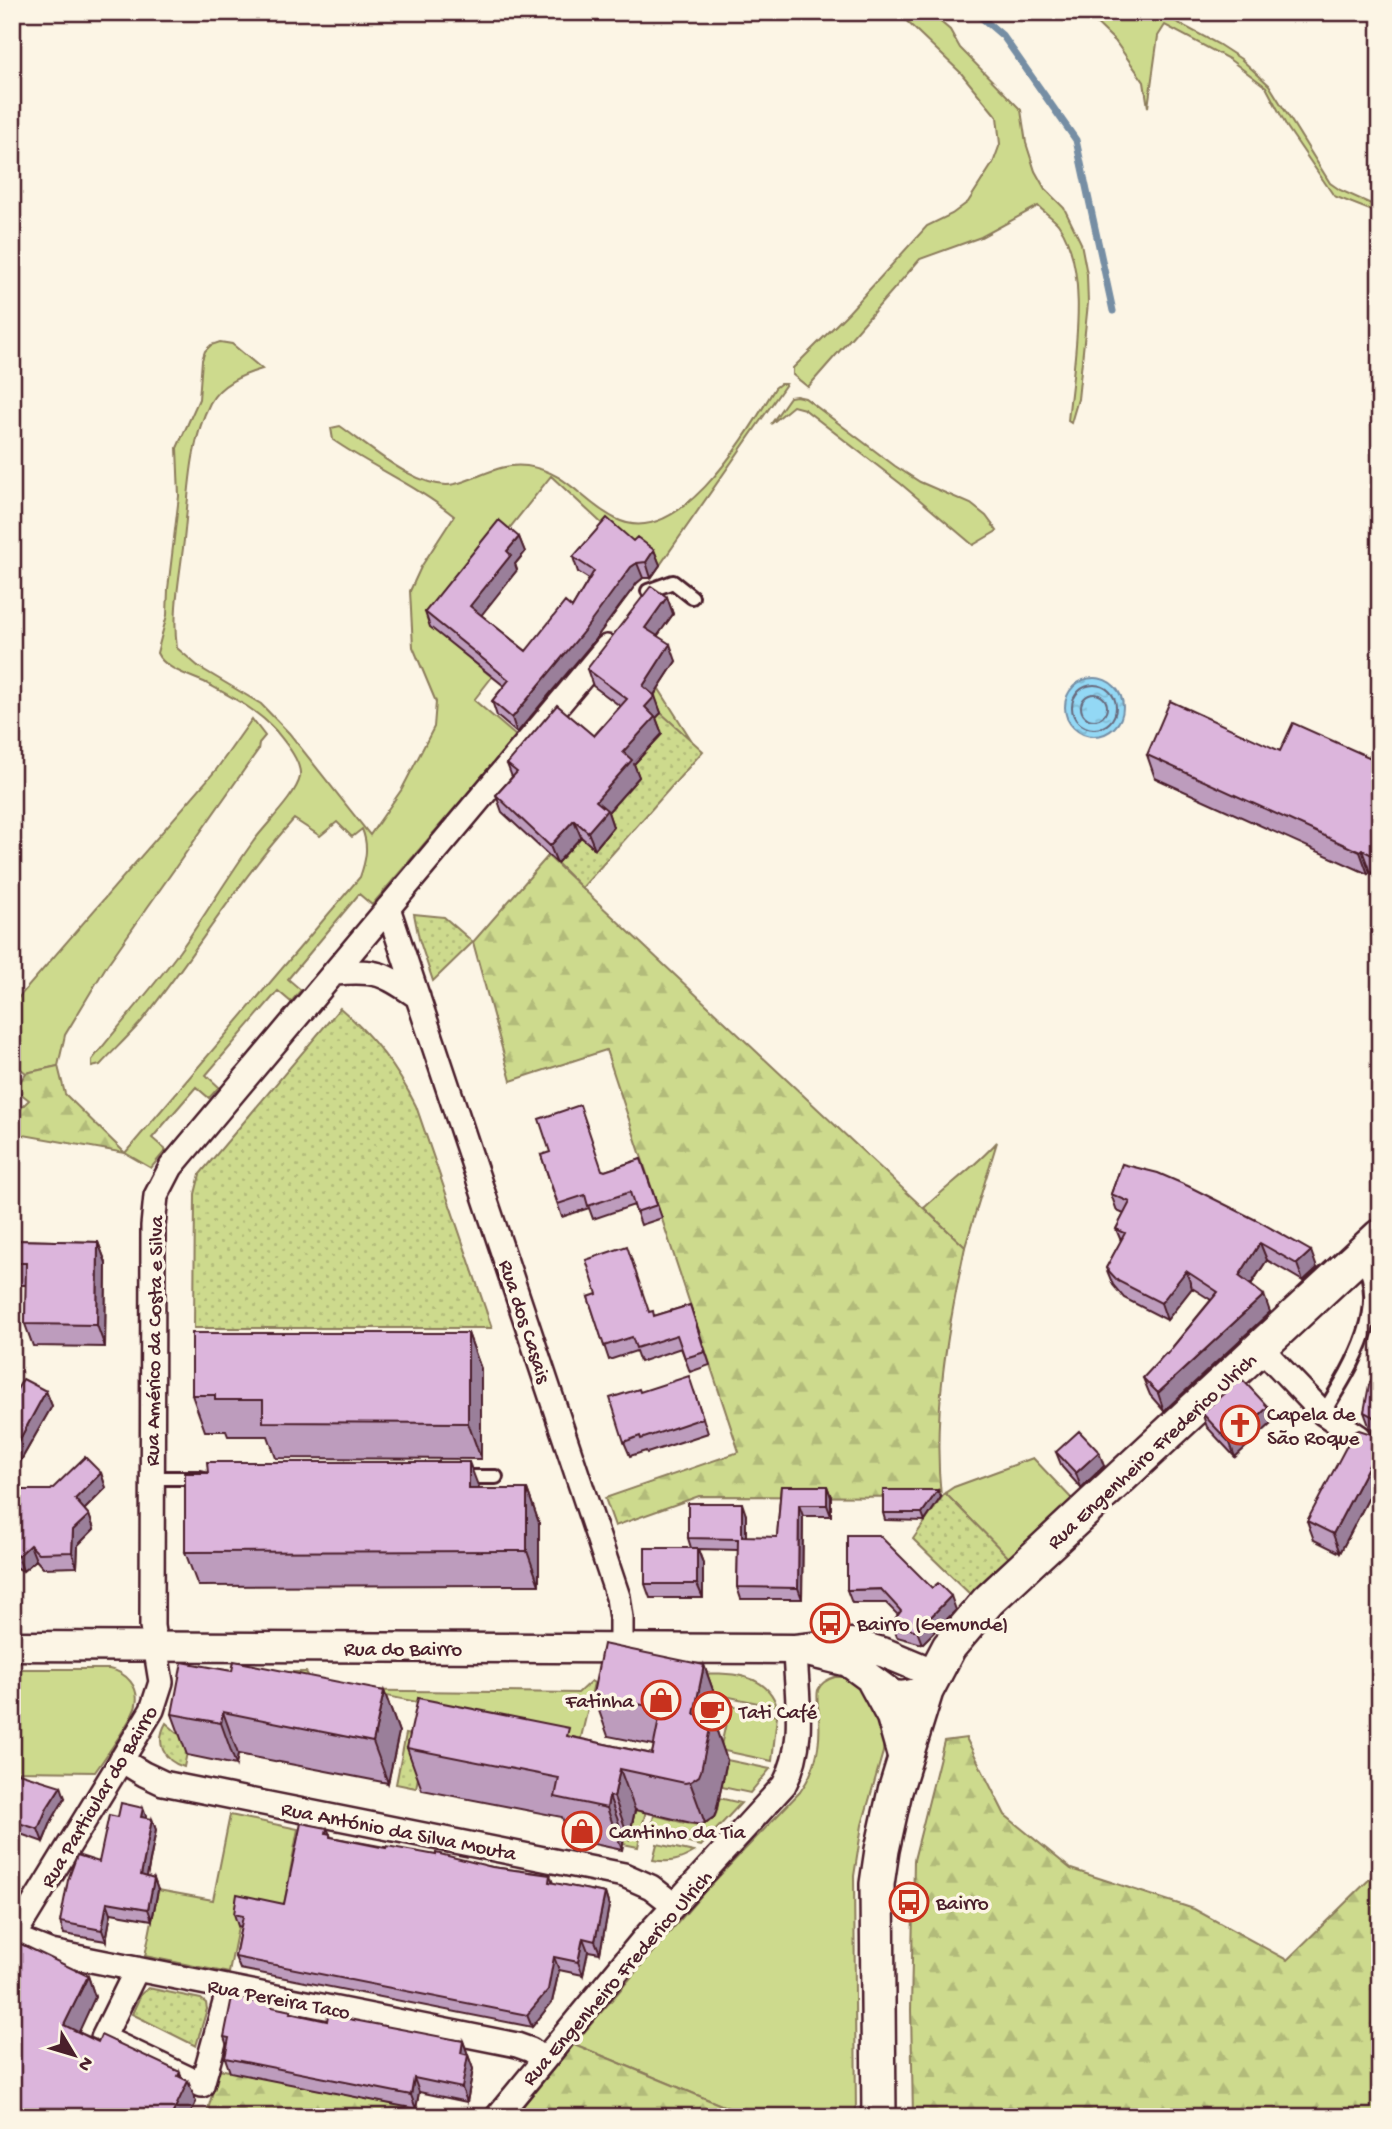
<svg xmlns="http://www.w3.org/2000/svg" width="1392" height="2129" font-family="'Gochi Hand',sans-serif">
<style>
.green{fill:#cdda8d;stroke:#8c7c5c;stroke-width:2}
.forest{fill:url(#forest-firs);stroke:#8c7c5c;stroke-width:2}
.garden{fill:url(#garden-dots);stroke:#8c7c5c;stroke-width:2}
.water{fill:url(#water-ripples);stroke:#768ea4;stroke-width:2}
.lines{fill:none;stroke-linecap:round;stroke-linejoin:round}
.shore{stroke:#67697c;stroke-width:2}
.stream{stroke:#768ea4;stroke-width:7}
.service-casing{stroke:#4a1f2b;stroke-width:18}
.minor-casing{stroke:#4a1f2b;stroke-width:28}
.tertiary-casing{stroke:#4a1f2b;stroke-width:33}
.secondary-casing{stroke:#4a1f2b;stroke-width:38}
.service{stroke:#fcf5e5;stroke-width:12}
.minor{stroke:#fcf5e5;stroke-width:23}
.tertiary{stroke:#fcf5e5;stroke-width:28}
.secondary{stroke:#fcf5e5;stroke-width:33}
.wall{fill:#bd9cbd;stroke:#4a1f2b;stroke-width:2}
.shaded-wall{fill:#9a7f9a;stroke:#4a1f2b;stroke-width:2}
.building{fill:#dcb5dc;stroke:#4a1f2b;stroke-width:2}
.labels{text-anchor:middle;stroke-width:7;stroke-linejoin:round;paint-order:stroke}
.street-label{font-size:21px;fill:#4a1f2b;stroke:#fcf5e5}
.poi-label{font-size:21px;fill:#4a1f2b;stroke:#fcf5e5;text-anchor:start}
</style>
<defs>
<pattern id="forest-firs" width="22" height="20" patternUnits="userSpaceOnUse" patternTransform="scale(1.75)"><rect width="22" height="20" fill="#cdda8d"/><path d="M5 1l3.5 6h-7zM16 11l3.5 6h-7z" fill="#b2bb7a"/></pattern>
<pattern id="garden-dots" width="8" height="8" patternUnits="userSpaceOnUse" patternTransform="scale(1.75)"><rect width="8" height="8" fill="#cdda8d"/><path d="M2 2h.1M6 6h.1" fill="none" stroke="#b2bb7a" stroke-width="1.8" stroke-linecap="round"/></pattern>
<pattern id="water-ripples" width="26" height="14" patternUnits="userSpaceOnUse" patternTransform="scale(1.75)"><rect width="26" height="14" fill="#93d8f5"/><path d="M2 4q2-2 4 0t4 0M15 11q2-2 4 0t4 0" fill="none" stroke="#80b9d2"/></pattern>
</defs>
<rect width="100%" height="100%" fill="#fcf5e5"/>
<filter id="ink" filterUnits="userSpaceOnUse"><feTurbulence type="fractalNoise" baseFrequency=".0143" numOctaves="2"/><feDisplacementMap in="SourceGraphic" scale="14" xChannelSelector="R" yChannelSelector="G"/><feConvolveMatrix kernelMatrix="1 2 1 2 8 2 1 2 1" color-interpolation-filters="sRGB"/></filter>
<g filter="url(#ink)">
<path class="green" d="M897 12H929L950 30 960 48 1021 110 1026 143 1035 171 1045 189 1064 208 1081 243 1087 274 1088 303 1078 399 1071 423 1068 421C1073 366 1092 271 1058 224 1053 218 1044 212 1038 206L981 237 920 259 808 387 793 375V368L849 312 927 226 952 214 968 202 993 163 1000 144 997 117 961 73Z
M1085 12H1158L1218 44 1241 59 1269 85 1330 183 1340 190 1380 208V214L1334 196 1287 127 1266 87 1229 59 1165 25 1158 36 1148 107 1144 82 1115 41Z
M220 342 232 344 262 369C242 375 220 384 210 403 189 444 189 496 184 540 180 575 172 612 177 648L199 667 261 704 289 733 370 835 402 789 434 727 436 702 413 647 410 591 421 567 454 516C417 486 372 467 333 440L331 428 340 426C369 446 419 492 455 484 480 478 500 462 527 466 568 472 582 502 616 519 680 551 748 432 775 388L780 384H786L660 565 612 533 551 476 431 627 492 677 474 700 516 736 372 905 359 894 288 979 301 990 291 1002 278 991 206 1075 219 1087 209 1098 196 1087 152 1138 166 1150 151 1168 125 1153 360 877C366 860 369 846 362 829L352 837 337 822 320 836 294 819C237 882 194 956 141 1022 128 1037 113 1051 100 1065L92 1067V1060C120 1024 152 989 179 952 205 916 227 878 253 842 265 825 296 796 300 777 302 762 285 742 276 731 258 710 230 696 206 683 191 676 164 669 157 653L167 615 168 589 179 496 177 448 199 399 202 360 205 351 211 345Z
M796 396 805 398 895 466 920 482 971 504 986 516 997 531 973 545 901 484 804 409 793 406 771 424 790 397Z
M659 689 692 741 649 703Z
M252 719 265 736 259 743 258 750 107 965 65 1035 58 1066 26 1073 12 1062V1005L216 770Z
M997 1142 965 1247 924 1208C948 1185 975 1167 997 1142Z
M1033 1458 1074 1501 1011 1560 945 1493 954 1487Z
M16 1669H109C126 1672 140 1687 136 1705 134 1718 104 1759 95 1772L16 1771Z
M270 1672H306L318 1690 578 1693 591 1681 594 1683 578 1750 562 1747 564 1731 377 1694 367 1708 267 1688Z
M674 1674C709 1675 765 1664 777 1707L673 1685Z
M835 1677H845L859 1686 876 1712 884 1739 883 1752 862 1825 854 1876 856 2117H750L574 2044 705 1891 800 1792C816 1770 821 1745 819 1718 819 1709 816 1699 818 1690 821 1682 828 1679 835 1677Z
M730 1705 777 1716 772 1761 720 1750Z
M727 1760 770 1769 750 1793 722 1787Z
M649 1796 638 1847 623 1844 624 1837 629 1838 637 1801Z
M719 1798 741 1803 701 1846 650 1834 654 1815C670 1818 705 1834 715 1816 718 1811 718 1804 719 1798Z
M230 1815 298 1829 282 1915 242 1907 229 1973 145 1956 158 1890 213 1900Z
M657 1844 694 1852C679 1861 670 1863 653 1860Z"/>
<path class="forest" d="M548 856 965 1247C948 1329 932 1413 941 1497L699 1496 615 1526 605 1498 739 1452 606 1050 511 1081 473 942Z
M58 1066 65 1094 125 1153 12 1133V1100L21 1108 29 1100 15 1089 26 1073Z
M966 1738 1005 1815 1071 1869 1194 1909 1287 1960 1380 1869V2117H913L911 2010 914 1860 944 1741Z
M574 2044 750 2117H514Z
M219 2069 456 2117H206Z"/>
<path class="garden" d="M661 713 703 751 582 888 557 863 581 837 595 849 592 809 661 735 651 724Z
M414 914 444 917 473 942 433 981 419 939Z
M340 1008C373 1036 397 1067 416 1106L492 1328H194L195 1194 200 1174Z
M945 1493 1011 1560 973 1597 913 1539Z
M166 1723 181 1736 190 1738 184 1767C163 1761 155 1742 166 1723Z
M406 1734 426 1737 416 1788 396 1784Z
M148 1988 201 1999 206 2003 207 2009 196 2046 132 2014 141 1994Z"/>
<path class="water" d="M1065 707a29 29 0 1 1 58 0a29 29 0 1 1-58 0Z"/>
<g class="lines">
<path class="shore" d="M1072 707a22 22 0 1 1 44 0a22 22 0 1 1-44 0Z
M1081 707a13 13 0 1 1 26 0a13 13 0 1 1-26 0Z"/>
<path class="stream" d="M975 12 1003 36 1076 140 1113 311"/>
<defs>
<path id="service" d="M648 591 673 582 692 597
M1323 1413C1351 1368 1392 1305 1359 1255
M461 1477H496
M152 1478H201"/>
<path id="minor" d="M388 908 618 1597 621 1618V1649
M336 973C377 969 384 974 418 997
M1261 1348 1323 1413 1359 1437
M121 1760 144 1774 163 1783 624 1875 651 1887 674 1905
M13 1937 51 1952 517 2045 531 2050 544 2060
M12 1939 152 1710 161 1682 152 1626 153 1226 156 1196 171 1167 607 647
M137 1969 103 2038 202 2085 229 1988
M497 2117 646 1936 784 1785C807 1742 796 1696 795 1649"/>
<path id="tertiary" d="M12 1646 795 1649 851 1643 885 1653 933 1673
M811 1653 848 1662 893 1695 903 1696 926 1691
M872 1682 891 1717 904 1763"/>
<path id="secondary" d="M879 2117 877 1884 882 1850 895 1791 926 1691 949 1647 988 1601 1380 1236"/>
</defs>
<use href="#service" class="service-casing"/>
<use href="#minor" class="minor-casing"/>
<use href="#tertiary" class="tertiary-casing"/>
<use href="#secondary" class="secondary-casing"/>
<use href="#service" class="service"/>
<use href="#minor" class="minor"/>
<use href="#tertiary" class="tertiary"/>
<use href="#secondary" class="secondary"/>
</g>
<path class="wall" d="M519 537 525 552 515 564 517 570 481 615 526 651 572 608 589 579 578 572 573 557 633 541 654 550 660 565 651 578H643L637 583 590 646 517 733 497 716 492 701 504 686 430 627 425 612Z
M667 597 673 614 657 636 676 661 654 695 661 713 656 718 662 734 634 764 639 777 608 812 613 827 595 849 581 837 557 863 502 812 496 795 512 777 507 764 594 736 620 706 593 686 587 669Z
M1280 751 1380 762V877L1370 872 1368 874 1155 778 1147 755Z
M541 1155 605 1171 641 1159 662 1218 641 1225 634 1205 593 1219 589 1208 562 1217Z
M1122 1164 1317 1268 1303 1281 1267 1260 1251 1285 1270 1312 1164 1411 1150 1395 1143 1378 1167 1354 1211 1300 1192 1288 1167 1320 1124 1298 1113 1285 1106 1268 1121 1241 1116 1229 1124 1214 1117 1211 1111 1194Z
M12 1240 98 1242 106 1263 105 1347 33 1346 25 1324 26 1285H16L12 1276Z
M588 1297 649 1312 654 1316 690 1305 710 1365 690 1372 681 1348 640 1362 636 1351 609 1360Z
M468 1333 481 1369V1459L276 1458 268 1436H228L226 1431H205L192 1395Z
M1380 1362V1476L1340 1553 1314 1540 1307 1521 1376 1433 1371 1431 1364 1412Z
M46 1391 52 1406 20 1462 12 1458V1398Z
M694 1391 708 1433 647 1453 646 1451 630 1456 624 1442 640 1392Z
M1202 1413 1273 1422 1235 1457 1207 1427Z
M1056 1452 1104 1466 1081 1488 1062 1467Z
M101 1473 106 1488 84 1510 89 1515 94 1529 78 1545 77 1567 43 1568 36 1560 23 1571 12 1565V1490H51Z
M781 1486H827L831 1497V1516H803L802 1599H741L737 1587 738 1550 698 1549 703 1563V1598H650L645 1584 691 1548 688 1538 746 1515V1537H777Z
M479 1489H527L539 1523V1585L198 1586 185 1552Z
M941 1497 925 1521 885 1520 883 1513Z
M932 1588 956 1610 922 1644 897 1637 892 1623 898 1615 886 1603H852L847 1590Z
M704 1665 719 1707 715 1726 727 1760 716 1812 714 1817 705 1823 700 1825 635 1810 629 1838 624 1837 622 1850 570 1839 562 1817 422 1790 407 1748 572 1737 652 1754 654 1745 608 1736 593 1694Z
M232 1671 384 1691 399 1732 388 1783 238 1754 236 1765 187 1755 172 1714Z
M12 1673 16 1684V1772L65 1798 52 1820 43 1842 12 1831Z
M118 1817 152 1819 156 1830 147 1877 154 1879 158 1890 152 1920 111 1913 106 1941 64 1934 60 1922 99 1862Z
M327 1828 331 1837 492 1867 550 1875 553 1883 605 1893 609 1906 600 1953 588 1951 583 1975 559 1970 552 2002 532 2027 240 1969 235 1957 241 1927 238 1926 234 1914 284 1904Z
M12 1947 88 1976 95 1997 78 2032 181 2077 196 2102 189 2117H12Z
M273 2008 291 2011V2013L327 2021 463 2041 473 2069 467 2102 419 2092 416 2109 230 2072 225 2058 227 2046 224 2037Z"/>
<path class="shaded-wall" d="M519 537 525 552 515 564 517 570 476 622 470 606 507 551Z
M654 550 660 565 651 578 646 562Z
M637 563 643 578 637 583 590 646 517 733 512 718 631 567Z
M667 597 673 614 651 645 645 628Z
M670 644 676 661 650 701 655 696 661 713 656 718 662 734 634 764 639 777 608 812 613 827 595 849 588 832 596 801 623 752 645 707 643 686Z
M574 820 581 837 557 863 550 846Z
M1380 848V867L1376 857Z
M1362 850 1370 872 1368 874 1360 852Z
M98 1242 106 1263 105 1347 97 1325Z
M1260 1243 1267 1260 1245 1293 1239 1276Z
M1311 1251 1317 1268 1303 1281 1297 1264Z
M1186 1271 1192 1288 1167 1320 1161 1303Z
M1264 1295 1270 1312 1164 1411 1158 1393Z
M468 1333 481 1369V1459L468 1423Z
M46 1391 52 1406 20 1462 15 1448Z
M1268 1407 1273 1422 1235 1457 1230 1443Z
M1380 1444V1476L1340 1553 1333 1534Z
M1099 1452 1104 1466 1081 1488 1076 1473Z
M469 1462 482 1496 469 1489Z
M101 1473 106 1488 80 1514 75 1499Z
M827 1486 831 1497V1516L827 1505Z
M527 1489 539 1523V1585L527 1551Z
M938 1490 941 1497 925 1521 922 1513Z
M742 1503 746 1515V1548L742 1536Z
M799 1505 803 1516 802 1599 798 1588Z
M89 1515 94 1529 78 1545 77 1567 72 1552 73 1530Z
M30 1545 36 1560 23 1571 18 1556Z
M697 1548 703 1563V1598L697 1584Z
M951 1596 956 1610 922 1644 917 1631Z
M704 1665 719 1707 715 1726 727 1760 716 1812 714 1817 705 1823 690 1782 694 1714Z
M12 1673 16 1684V1783L12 1773Z
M384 1691 399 1732 388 1783 373 1742Z
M223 1712 238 1754 236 1765 221 1723Z
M620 1769 635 1810 629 1838 614 1797Z
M61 1786 65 1798 52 1820 43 1842 38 1829 47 1808Z
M609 1796 624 1837 622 1850 607 1808Z
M143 1808 147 1819 141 1817Z
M152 1819 156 1830 145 1886 141 1875Z
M154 1879 158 1890 152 1920 148 1909Z
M605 1893 609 1906 600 1953 595 1941Z
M107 1902 111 1913 106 1941 102 1930Z
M583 1938 588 1951 583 1975 578 1962Z
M554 1957 559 1970 552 2002 532 2027 527 2015Z
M88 1976 95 1997 72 2047 64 2025Z
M463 2041 473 2069 467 2102 462 2088 461 2053Z
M180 2072 185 2087 188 2081 196 2102 189 2117H171Z
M414 2078 419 2092 416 2109 411 2095Z"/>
<path class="building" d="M607 518 633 541 637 537 654 550 646 562 637 563 631 567 584 631 512 718 492 701 509 680 425 612 499 520 519 537 507 551 511 555 470 606 526 651 565 602 572 608 594 571 573 557Z
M651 586 667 597 645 628 670 644 643 686 655 696 645 707 655 717 623 752 632 760 596 801 607 810 588 832 574 820 550 846 496 795 517 772 507 764 557 705 594 736 627 699 587 669Z
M1170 701 1280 751 1293 723 1380 762V848L1376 857 1362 850 1360 852 1147 755Z
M580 1105 602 1170 605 1171 641 1159 657 1205 636 1212 630 1192 588 1206 585 1195 558 1204 541 1155 550 1152 539 1119Z
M1122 1164 1158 1173 1188 1186 1258 1221 1311 1251 1297 1264 1260 1243 1239 1276 1264 1295 1158 1393 1143 1378 1166 1353 1167 1354 1218 1292 1186 1271 1161 1303 1118 1281 1106 1268 1125 1233 1116 1229 1130 1202 1111 1194Z
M12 1240 98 1242 97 1325 25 1324 26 1263H12Z
M627 1246 649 1312 653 1311 654 1316 690 1305 705 1352 685 1358 677 1335 636 1348 632 1337 604 1346 588 1297 597 1294 586 1260Z
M192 1333H468V1423L263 1422V1400H215V1395H192Z
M1380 1362V1422L1379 1420 1364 1412 1369 1385Z
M689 1376 703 1418 641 1439 640 1436 624 1442 610 1398 639 1389 640 1392Z
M1241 1378 1268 1407 1230 1443 1202 1413Z
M23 1379 46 1391 15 1448 12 1446V1398Z
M1359 1430 1374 1435 1380 1431V1444L1333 1534 1307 1521 1354 1432Z
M1079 1431 1099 1452 1076 1473 1056 1452Z
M85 1457 101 1473 75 1499 89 1515 73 1530 72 1552 38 1553 30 1545 18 1556 12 1553V1490H51Z
M207 1462H469V1489H527V1551L185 1552V1473H208Z
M781 1486H827V1505H799L798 1588 737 1587 738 1539 688 1538V1503H742V1536L777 1537Z
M883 1490H938L922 1513H883Z
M847 1535H879L932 1588 938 1583 951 1596 917 1631 892 1623 901 1611 881 1589 847 1590Z
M645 1548H697V1584H645Z
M603 1644 704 1665 694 1714 712 1719 701 1771 699 1776 690 1782 685 1783 620 1769 614 1797 609 1796 607 1808 555 1797 559 1778 407 1748 418 1698 569 1728 567 1736 652 1754 661 1709 593 1694Z
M234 1661 384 1691 373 1742 223 1712 221 1723 172 1714 182 1662 232 1671Z
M12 1771 61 1786 47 1808 38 1829 12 1821Z
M121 1803 143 1808 141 1817 152 1819 141 1875 154 1879 148 1909 107 1902 102 1930 60 1922 68 1880 77 1855 99 1862 109 1815 118 1817Z
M301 1823 327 1828 326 1833 330 1834V1837L386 1848 387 1846 436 1855V1853L492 1867 550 1875 549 1882 605 1893 595 1941 583 1938 578 1962 554 1957 548 1990 527 2015 235 1957 243 1916 234 1914 237 1894 284 1904Z
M19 1943 88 1976 64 2025 98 2042 101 2035 180 2072 178 2076 188 2081 171 2117H24L12 2111 13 2105H12V1947L16 1949Z
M232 1997 272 2005V2007L291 2011 290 2013 327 2021 328 2015 463 2041 461 2053 468 2055 462 2088 414 2078 411 2095 225 2058 229 2038 224 2037Z"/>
</g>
<defs>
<symbol id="church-ring" viewBox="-11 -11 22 22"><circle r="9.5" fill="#fcf5e5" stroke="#c8321e" stroke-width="1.5"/><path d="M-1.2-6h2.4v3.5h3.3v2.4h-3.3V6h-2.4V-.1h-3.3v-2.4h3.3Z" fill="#c8321e"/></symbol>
<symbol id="bus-ring" viewBox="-11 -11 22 22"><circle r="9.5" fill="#fcf5e5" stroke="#c8321e" stroke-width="1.5"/><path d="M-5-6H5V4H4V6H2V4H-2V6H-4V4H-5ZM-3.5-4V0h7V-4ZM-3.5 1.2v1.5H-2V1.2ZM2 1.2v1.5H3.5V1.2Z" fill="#c8321e"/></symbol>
<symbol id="shop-ring" viewBox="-11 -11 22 22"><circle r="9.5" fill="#fcf5e5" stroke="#c8321e" stroke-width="1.5"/><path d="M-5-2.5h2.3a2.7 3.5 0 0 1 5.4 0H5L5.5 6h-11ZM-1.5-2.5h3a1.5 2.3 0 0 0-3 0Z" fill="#c8321e"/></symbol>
<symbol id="cafe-ring" viewBox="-11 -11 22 22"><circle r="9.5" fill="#fcf5e5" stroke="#c8321e" stroke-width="1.5"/><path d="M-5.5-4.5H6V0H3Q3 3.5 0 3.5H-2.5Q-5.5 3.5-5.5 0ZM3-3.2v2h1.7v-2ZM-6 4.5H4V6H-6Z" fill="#c8321e"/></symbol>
</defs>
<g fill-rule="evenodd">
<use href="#church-ring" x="1218" y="1403" width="44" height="44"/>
<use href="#bus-ring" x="808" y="1601" width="44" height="44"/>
<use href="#shop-ring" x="639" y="1678" width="44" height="44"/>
<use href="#cafe-ring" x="690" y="1689" width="44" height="44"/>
<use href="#shop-ring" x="560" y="1809" width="44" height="44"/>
<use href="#bus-ring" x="887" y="1880" width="44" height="44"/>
</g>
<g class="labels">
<g class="street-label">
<text transform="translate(526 1321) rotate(72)" y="7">Rua dos Casais</text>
<text transform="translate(153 1341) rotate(-89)" y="7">Rua Américo da Costa e Silva</text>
<text transform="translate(1151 1450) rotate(-43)" y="7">Rua Engenheiro Frederico Ulrich</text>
<text x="403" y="1655">Rua do Bairro</text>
<text transform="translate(98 1796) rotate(-59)" y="7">Rua Particular do Bairro</text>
<text transform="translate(399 1830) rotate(11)" y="7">Rua António da Silva Mouta</text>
<text transform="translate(616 1977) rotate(-49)" y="7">Rua Engenheiro Frederico Ulrich</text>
<text transform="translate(279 1998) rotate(11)" y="7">Rua Pereira Taco</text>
</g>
<g class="poi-label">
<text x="1267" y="1420">Capela de<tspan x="1267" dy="24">São Roque</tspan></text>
<text x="857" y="1630">Bairro (Gemunde)</text>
<text x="634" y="1707" text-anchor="end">Fatinha</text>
<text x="739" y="1718">Tati Café</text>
<text x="609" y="1838">Cantinho da Tia</text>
<text x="936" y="1909">Bairro</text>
</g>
</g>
<rect width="1392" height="2129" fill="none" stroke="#fcf5e5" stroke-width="42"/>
<rect x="21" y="21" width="1350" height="2087" fill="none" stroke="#4a1f2b" stroke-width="2.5" filter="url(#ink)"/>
<g transform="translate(74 2055) rotate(128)" stroke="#fcf5e5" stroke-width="5" paint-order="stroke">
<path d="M0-5L12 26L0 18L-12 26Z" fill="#4a1f2b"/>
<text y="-10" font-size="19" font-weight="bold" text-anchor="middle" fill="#4a1f2b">N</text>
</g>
</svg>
